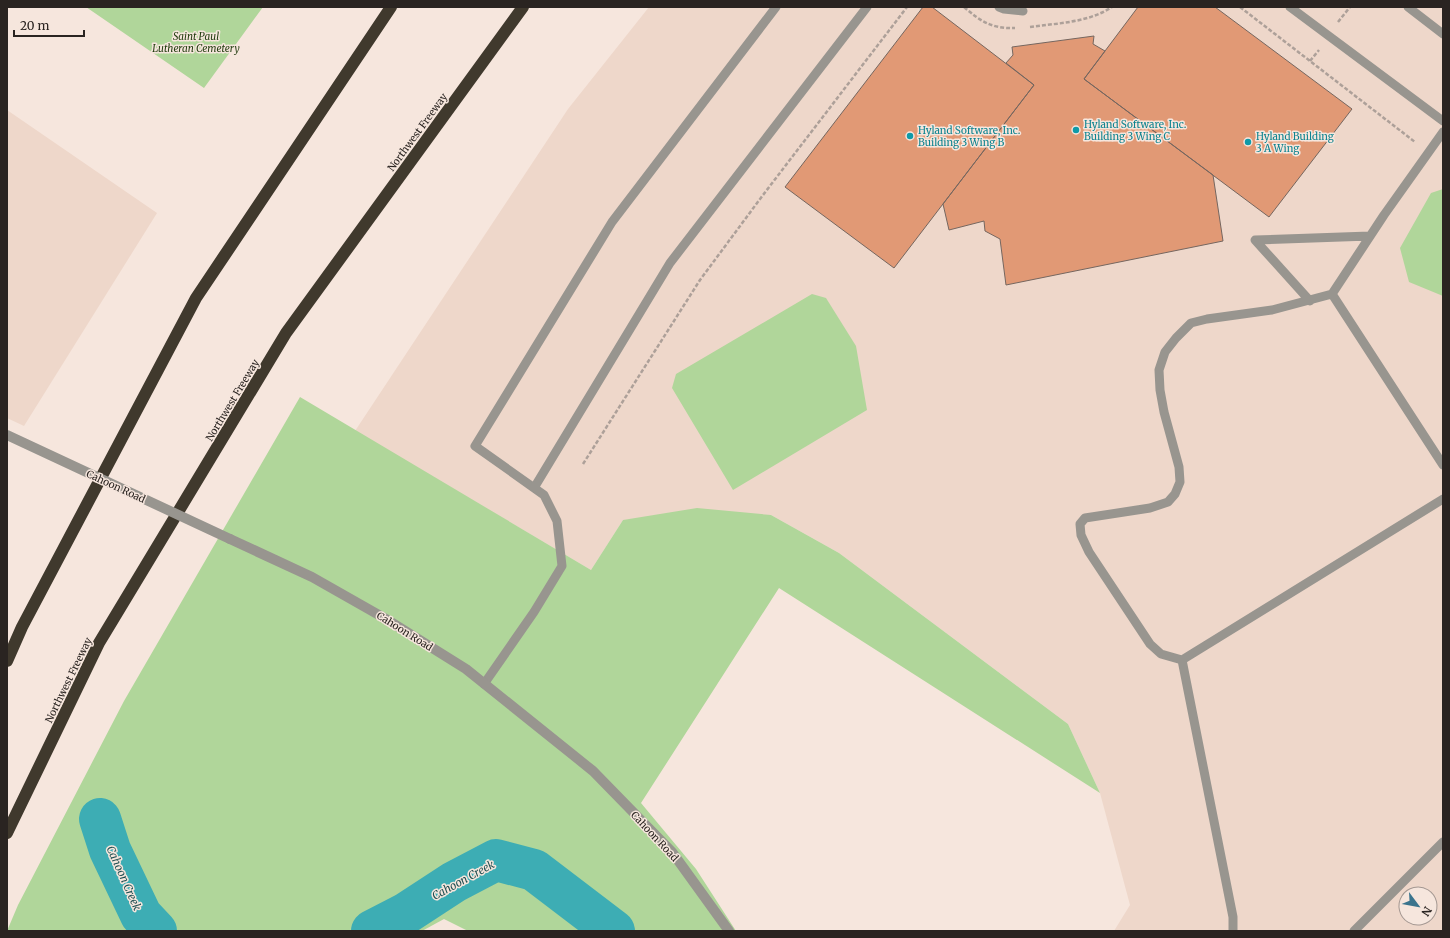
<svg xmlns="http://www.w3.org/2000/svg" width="1450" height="938" font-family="Merriweather,serif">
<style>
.built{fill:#eed7ca;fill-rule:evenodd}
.green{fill:#b0d69a}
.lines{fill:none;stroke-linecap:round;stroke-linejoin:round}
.river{stroke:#3dadb4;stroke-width:42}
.building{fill:#e19975;stroke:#75665f}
.path{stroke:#ada099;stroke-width:2.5;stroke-dasharray:4 2;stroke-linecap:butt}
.service{stroke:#98958f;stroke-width:9}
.tertiary{stroke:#98958f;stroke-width:10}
.motorway{stroke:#40392d;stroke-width:12}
.tertiary-bridge{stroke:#98958f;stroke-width:10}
.culture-dot{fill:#0f9aa8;stroke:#f6e6dd;stroke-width:1.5}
.labels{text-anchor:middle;stroke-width:3;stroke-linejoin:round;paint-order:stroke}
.park-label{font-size:10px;font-style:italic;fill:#233d10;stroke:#f6e6dd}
.culture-label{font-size:10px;fill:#0d838f;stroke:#f6e6dd;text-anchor:start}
.street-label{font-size:10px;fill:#2a2421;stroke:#f6e6dd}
.water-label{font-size:11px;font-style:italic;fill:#1e4e51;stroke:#f6e6dd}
</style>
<rect width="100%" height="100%" fill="#f6e6dd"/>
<path class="built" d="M649 7H1443V931H1114L1130 905 1100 793 1068 724 839 553 771 515 623 520 591 570 355 431 568 109ZM1406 894H1430V918H1406Z
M7 110 157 213 24 426 7 418Z"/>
<path class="green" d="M86 7H263L204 88Z
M1443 189V296L1409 282 1400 248 1431 193Z
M812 294 826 298 856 346 867 410 733 490 672 388 676 374Z
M300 397 591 570 623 520 697 508 771 515 839 553 1068 724 1100 793 779 588 641 803 696 869 736 931H468L444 919 422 931H7L18 905 124 701Z"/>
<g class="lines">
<path class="river" d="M100 819 110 850 141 915 156 931
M372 931 405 914 454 882 496 860 534 870 614 931"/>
</g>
<path class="building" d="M923 7H932L1034 85 894 268 785 187Z
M1138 7H1215L1352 109 1269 217 1084 79Z
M1094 36 1093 44 1105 51 1084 79 1213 175 1223 241 1006 285 1000 239 985 231 984 221 949 230 943 204 1034 85 1006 63 1013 55 1012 47Z"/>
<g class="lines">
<path class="path" d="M964 7C980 21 992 29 1015 28
M1240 7 1415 142
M1338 22 1350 7
M1030 27C1058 23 1087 23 1112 7
M1310 61 1319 50
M583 464 700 280 763 195 907 7"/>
<path class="service" d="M999 7 1004 9 1023 11
M1290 7 1443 121
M1408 7 1443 34
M1443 132 1384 215 1332 294 1272 310 1207 319 1191 323 1176 338 1165 352 1159 370 1160 390 1164 412 1179 467 1180 482 1175 494 1168 502 1150 508 1085 518 1080 524 1081 535 1089 552 1150 644 1161 654 1182 660 1443 499
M1332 294 1443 465
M1310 301 1255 240 1370 236
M534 488 670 263 867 7
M1182 660 1233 917V931
M484 684 534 612 562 566 557 521 544 495 475 446 612 222 776 7
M1354 931 1443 842"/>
<path class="tertiary" d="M230 539 312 577 386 619 466 669 593 771 672 852 729 931"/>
<path class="motorway" d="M7 661 22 627 196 298 391 7
M7 833 99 643 286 333 523 7"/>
<path class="tertiary-bridge" d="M7 435 230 539"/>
</g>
<g class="culture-dot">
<circle cx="1076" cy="130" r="4"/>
<circle cx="910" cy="136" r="4"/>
<circle cx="1248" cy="142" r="4"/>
</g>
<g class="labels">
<g class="park-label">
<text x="196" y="40">Saint Paul<tspan x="196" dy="12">Lutheran Cemetery</tspan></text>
</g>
<g class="culture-label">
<text x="1084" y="128">Hyland Software, Inc.<tspan x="1084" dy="12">Building 3 Wing C</tspan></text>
<text x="918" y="134">Hyland Software, Inc.<tspan x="918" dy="12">Building 3 Wing B</tspan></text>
<text x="1256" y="140">Hyland Building<tspan x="1256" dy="12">3 A Wing</tspan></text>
</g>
<g class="street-label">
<text transform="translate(417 132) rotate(-54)" y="4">Northwest Freeway</text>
<text transform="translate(232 400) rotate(-59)" y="4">Northwest Freeway</text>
<text transform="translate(116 486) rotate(25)" y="4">Cahoon Road</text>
<text transform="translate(405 631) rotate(32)" y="4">Cahoon Road</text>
<text transform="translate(68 680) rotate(-64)" y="4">Northwest Freeway</text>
<text transform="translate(655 836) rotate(47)" y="4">Cahoon Road</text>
</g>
<g class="water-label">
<text transform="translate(124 878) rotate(66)" y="4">Cahoon Creek</text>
<text transform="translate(463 880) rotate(-29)" y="4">Cahoon Creek</text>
</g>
</g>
<rect width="1450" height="938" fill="none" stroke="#2a2421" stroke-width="16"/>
<g transform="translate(1418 906) rotate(122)"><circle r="19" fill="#f6e6dd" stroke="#a49892"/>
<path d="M0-3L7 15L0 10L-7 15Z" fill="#3b748d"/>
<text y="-6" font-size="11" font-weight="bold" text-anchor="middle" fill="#2a2421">N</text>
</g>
<path d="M14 30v6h70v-6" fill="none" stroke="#2a2421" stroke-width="2"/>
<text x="20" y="30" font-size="12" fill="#2a2421" stroke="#f6e6dd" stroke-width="3" paint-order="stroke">20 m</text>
</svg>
